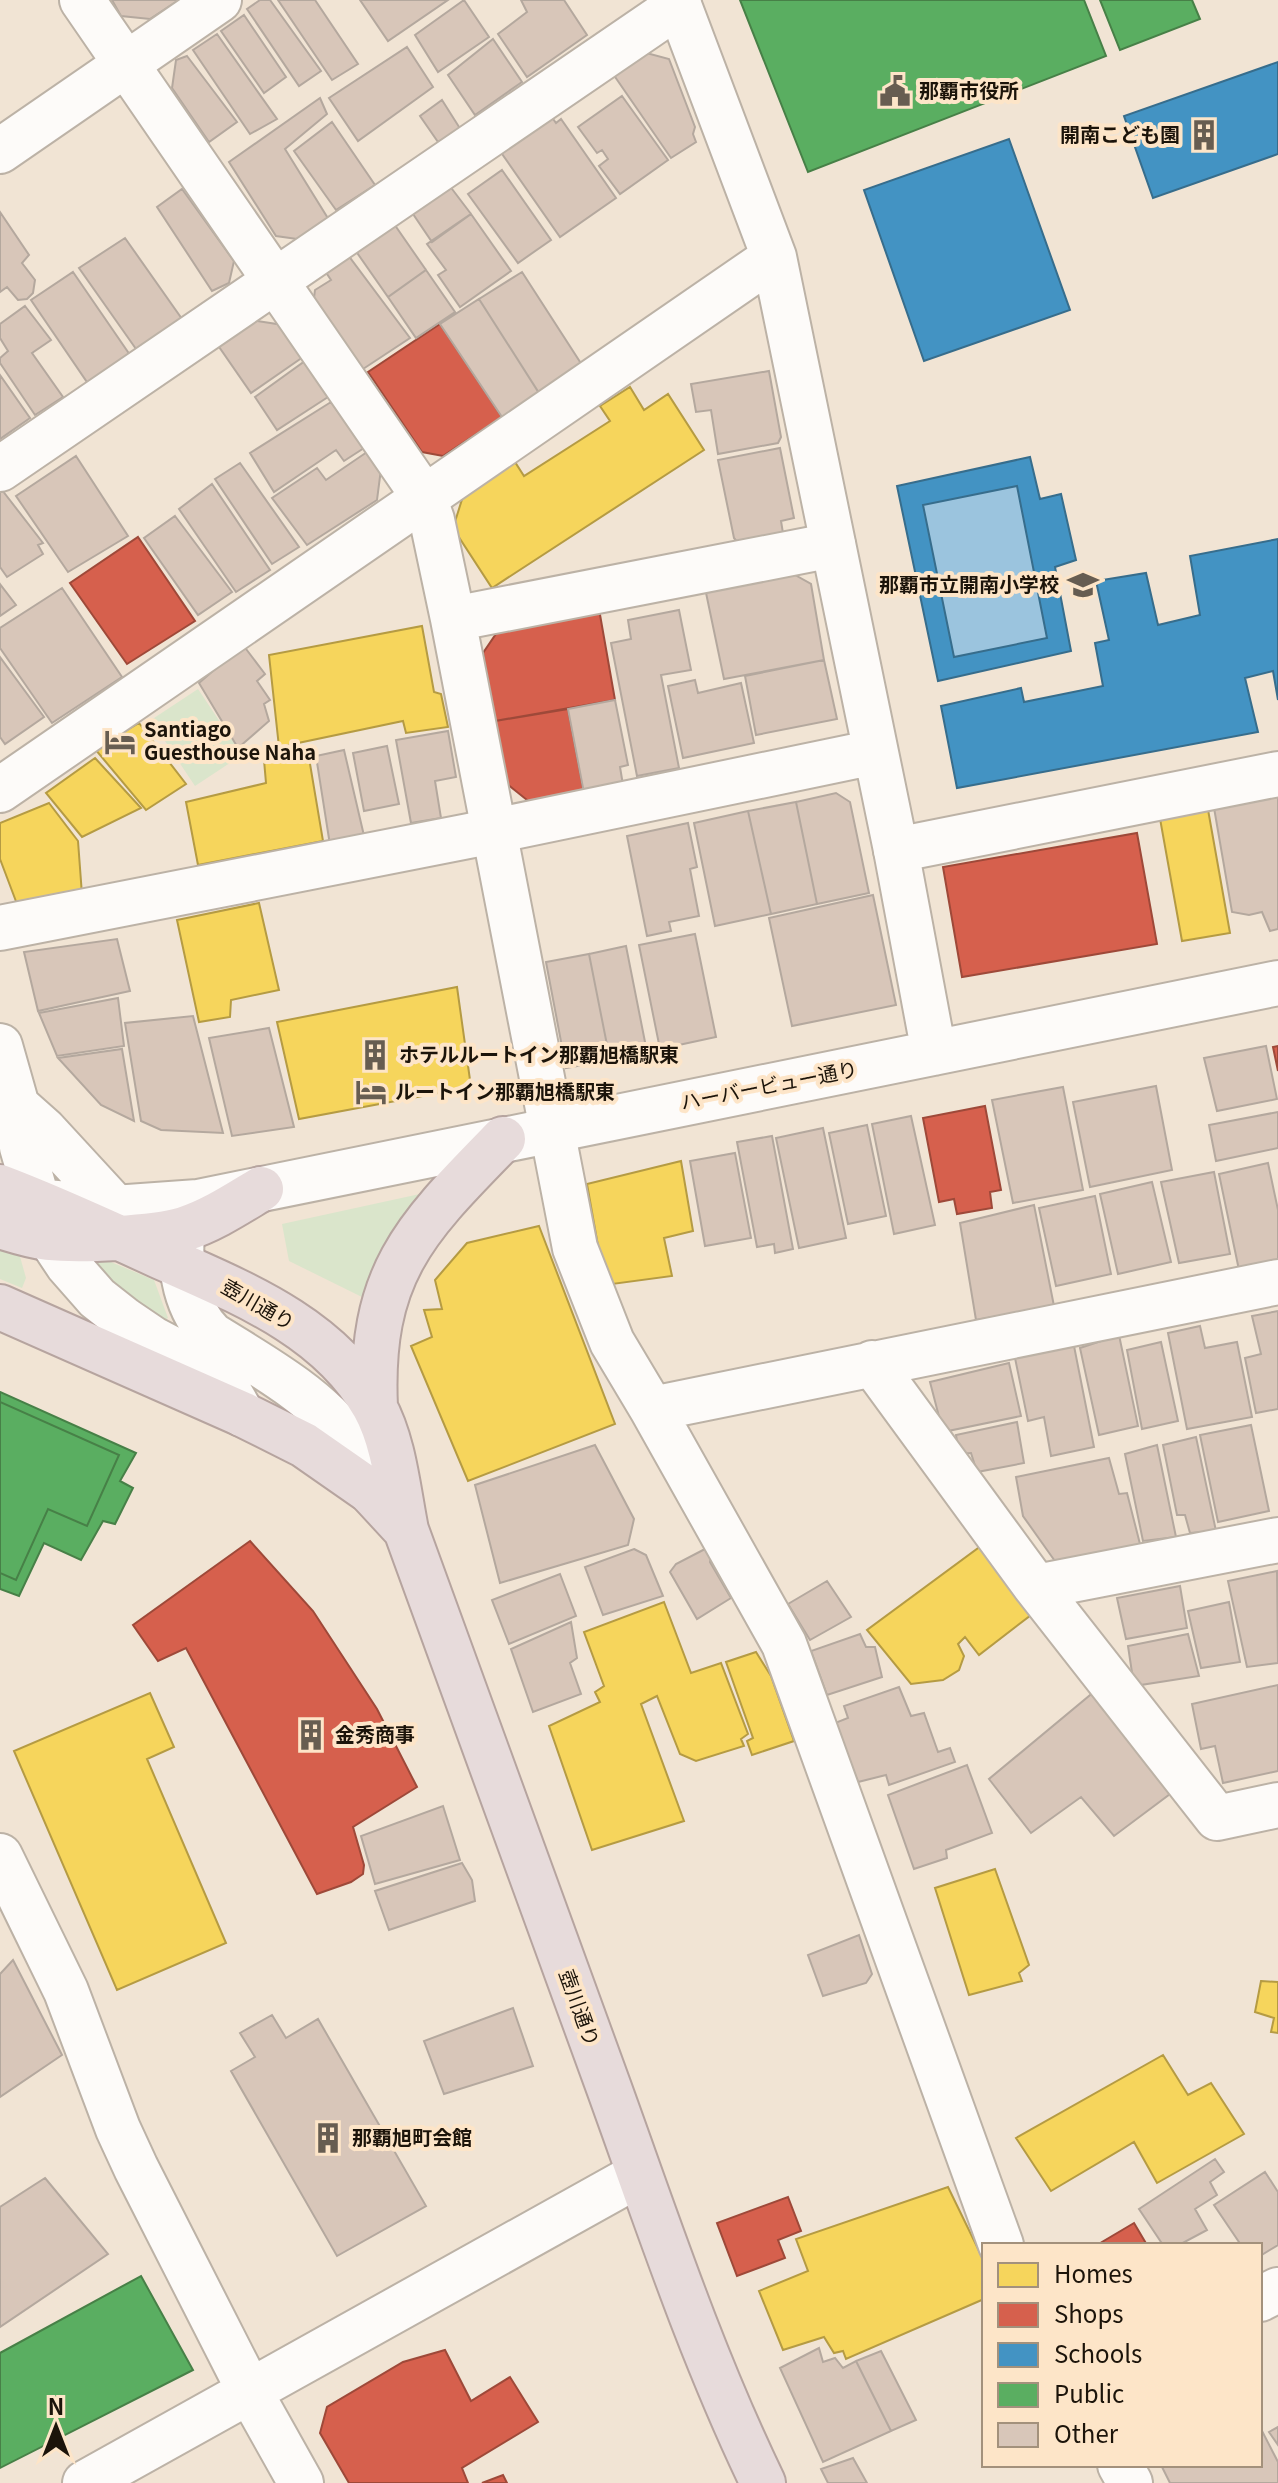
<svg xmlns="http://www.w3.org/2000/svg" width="1278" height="2483" font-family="Georgia,'Noto Sans JP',serif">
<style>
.green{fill:#dae5cb}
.water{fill:#9bc4de}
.homes{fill:#f6d55c;stroke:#b59b43;stroke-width:2}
.shops{fill:#d6604d;stroke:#9e4939;stroke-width:2}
.schools{fill:#4393c3;stroke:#376d8c;stroke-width:2;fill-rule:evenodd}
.public{fill:#5aae61;stroke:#478047;stroke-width:2}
.building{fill:#d8c6b9;stroke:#b4a89e;stroke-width:2}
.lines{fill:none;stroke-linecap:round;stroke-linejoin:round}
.street-casing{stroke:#bcb2a6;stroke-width:48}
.secondary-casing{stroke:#bcb2a6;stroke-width:48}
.highway-casing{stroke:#b6a49f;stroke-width:48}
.street{stroke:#fdfbf9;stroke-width:44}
.secondary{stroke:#fdfbf9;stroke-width:44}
.highway{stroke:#e7dbdb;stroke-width:44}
.labels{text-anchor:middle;stroke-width:8;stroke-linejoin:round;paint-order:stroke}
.poi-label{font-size:20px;font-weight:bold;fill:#1c140a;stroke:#fde5c8;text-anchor:start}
.street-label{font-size:20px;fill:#1c140a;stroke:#fde5c8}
</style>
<rect width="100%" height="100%" fill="#f1e4d4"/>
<path class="green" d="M198 689 242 755 195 786 151 720Z
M429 1192 366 1299 289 1261 282 1224Z
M0 1246 19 1253 26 1278 22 1288 0 1279Z
M82 1250 154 1280 168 1318 161 1322 125 1297Z"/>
<path class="water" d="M1017 486 1047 638 954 657 923 505Z"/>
<path class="homes" d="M630 387 644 410 668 394 704 450 492 588 453 528 465 490 513 459 524 476 610 421 600 406Z
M422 626 434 692 441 694 448 727 406 733 403 721 279 747 269 655Z
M139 723 186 784 146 810 95 749Z
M308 752 323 841 198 865 186 802 266 783 264 760Z
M95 758 141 808 82 837 46 793Z
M49 803 78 841 82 895 17 904 0 859V823Z
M1207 804 1230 933 1182 941 1159 813Z
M259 903 279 990 231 1000 230 1017 199 1022 177 920Z
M457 987 471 1087 299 1119 277 1022Z
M681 1161 693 1231 664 1238 672 1276 605 1285 587 1184Z
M539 1226 615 1424 468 1481 411 1346 432 1337 424 1310 442 1309 435 1280 467 1243Z
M985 1543 1035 1612 979 1655 965 1637 958 1644 964 1656 959 1670 943 1680 911 1684 867 1630Z
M664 1602 691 1673 721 1663 748 1734 741 1739 744 1746 696 1761 680 1754 657 1696 641 1704 684 1821 592 1850 549 1726 600 1702 595 1692 604 1686 584 1632Z
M756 1652 771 1676 794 1741 752 1755 747 1741 753 1738 726 1662Z
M150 1693 174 1747 147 1759 226 1943 117 1990 14 1751Z
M995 1869 1029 1965 1019 1973 1022 1981 969 1995 935 1888Z
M1261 1981 1278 1982V2033L1271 2032 1274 2018 1255 2012Z
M1163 2055 1188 2095 1211 2083 1244 2134 1157 2183 1134 2142 1051 2191 1016 2138Z
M948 2187 984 2261V2299L846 2359 843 2351 834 2353 824 2337 783 2350 759 2291 808 2271 796 2239Z"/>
<path class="shops" d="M440 324 502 417 443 456 422 452 368 372Z
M138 537 195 621 127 664 70 583Z
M599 609 615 700 495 721 483 653 500 628Z
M568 709 584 793 532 804 507 784 495 721Z
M1137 833 1157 944 962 977 943 867Z
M1278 1046V1071L1273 1047Z
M985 1106 1001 1190 990 1192 992 1208 957 1214 954 1199 939 1202 923 1118Z
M250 1541 313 1611 377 1709 417 1787 353 1827 364 1865 363 1874 351 1882 317 1894 186 1648 158 1661 133 1625Z
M788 2197 801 2231 778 2240 785 2258 737 2276 717 2223Z
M1134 2223 1147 2245H1097Z
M445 2350 471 2401 510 2377 538 2422 462 2468 468 2483H349L320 2433 327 2407 403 2362Z
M503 2475 507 2483H482Z"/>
<path class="schools" d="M1278 62V154L1153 198 1124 116Z
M1009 139 1070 310 924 361 864 190Z
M1030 457 1040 499 1061 494 1076 560 1055 567 1071 651 938 681 897 486ZM1017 486 1047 638 954 657 923 505Z
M1278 539V700L1273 671 1245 678 1258 732 957 788 941 706 1021 688 1024 702 1103 686 1095 643 1109 640 1096 581 1146 573 1158 625 1200 615 1190 556Z"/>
<path class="public" d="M740 0H1084L1106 56 808 172Z
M1100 0H1192L1200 19 1120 50Z
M0 1392 136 1453 120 1481 133 1488 115 1524 103 1521 81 1560 44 1543 19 1596 0 1589Z
M0 1402 119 1455 87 1526 48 1509 16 1580 0 1573Z
M141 2276 193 2370 0 2468V2353Z"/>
<path class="building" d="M112 0H179L150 19 121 16Z
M260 0H270L321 71 299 86 247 9Z
M278 0H315L358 64 332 80Z
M360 0H448L388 41Z
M464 0 489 37 438 72 415 35Z
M521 0H564L587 35 527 77 498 34 527 12Z
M244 15 286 77 264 93 221 31Z
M217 34 277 119 250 134 193 50Z
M493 39 522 82 475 115 448 75Z
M407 47 433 87 358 141 329 98Z
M639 51 669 59 695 127 693 134 696 142 671 158 611 71Z
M187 56 237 122 209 142 172 88 176 60Z
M622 96 668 160 620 194 599 166 608 159 602 150 597 153 578 127Z
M320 98 327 114 285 149 329 220 297 239 276 236 229 162Z
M442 100 461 130 438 142 420 116Z
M551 116 556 123 561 119 616 198 560 237 500 151Z
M332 122 375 185 336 210 294 151Z
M502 170 551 240 518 263 468 194Z
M449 185 471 214 432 242 411 211Z
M182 189 234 261 229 283 212 291 157 207Z
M0 212 29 255 22 263 35 280 33 293 27 299 18 300 7 287 0 292Z
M471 214 511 271 460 307 438 275 446 270 427 244Z
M392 221 426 270 388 297 353 247Z
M125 238 182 319 136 349 79 268Z
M345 251 410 338 360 371 313 306 315 290 331 280 323 268Z
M426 270 455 312 416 338 388 297Z
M73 272 130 355 89 385 31 300Z
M522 272 582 365 539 393 479 299Z
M479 299 539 393 502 417 440 324Z
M25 306 51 340 32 353 63 397 35 415 0 363V358L8 351 0 338V324Z
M251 320 283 325 303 357 251 393 215 341Z
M305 361 328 397 277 430 255 397Z
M769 371 781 437 778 443 718 454 711 410 696 412 691 384Z
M0 375 30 418 0 439Z
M331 402 364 448 344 461 336 450 274 492 250 453Z
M780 448 794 518 781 521 783 533 743 549 734 538 718 460Z
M367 452 381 469 377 500 307 545 272 498 317 468 326 480Z
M76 456 128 536 68 572 16 496Z
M240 463 299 547 272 564 215 479Z
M212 484 270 570 236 592 179 509Z
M2 490 43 543 38 545 43 554 7 577 0 567V492Z
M175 516 232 592 198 615 144 538Z
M788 571 811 584 824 660 724 679 705 588Z
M0 584 16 605 0 616Z
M62 588 122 677 52 723 0 648V628Z
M679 610 691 670 661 675 679 768 637 776 611 643 631 639 628 620Z
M243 645 265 674 257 681 270 700 264 704 269 721 238 748 199 683Z
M0 657 44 717 5 744 0 737Z
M824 660 837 719 756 735 745 676Z
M695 680 698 693 741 683 754 743 683 758 668 686Z
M615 700 628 765 620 767 623 785 584 793 568 709Z
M448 731 456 777 435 781 441 818 411 823 396 740Z
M387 746 399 804 364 811 353 753Z
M344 750 365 840 330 845 316 756Z
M1278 791V929L1270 931 1262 912 1249 915 1232 912 1213 802Z
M836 793 850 802 869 893 817 904 796 802Z
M796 802 817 904 771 914 748 811Z
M748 811 771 914 715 926 694 823Z
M688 823 697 867 690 869 699 916 669 922 671 931 647 936 627 836Z
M873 895 896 1005 792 1026 769 918Z
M695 934 716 1037 660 1049 639 945Z
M117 939 130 991 38 1011 24 952Z
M626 946 647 1052 610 1060 589 954Z
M589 954 610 1060 566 1068 546 962Z
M118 998 124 1046 57 1056 39 1013Z
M193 1016 223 1133 161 1130 141 1121 125 1023Z
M269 1028 294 1127 232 1136 209 1038Z
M1266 1046 1277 1099 1217 1111 1204 1058Z
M122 1049 134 1121 101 1105 58 1058Z
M1156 1086 1172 1170 1090 1187 1073 1102Z
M1063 1087 1083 1190 1013 1203 992 1100Z
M1278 1112V1148L1216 1161 1209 1125Z
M911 1116 935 1225 894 1234 872 1124Z
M867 1125 886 1216 848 1224 829 1133Z
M823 1128 846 1238 799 1248 776 1138Z
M772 1136 793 1249 775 1253 774 1244 757 1247 737 1142Z
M735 1153 751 1238 705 1246 690 1161Z
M1268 1163 1278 1210V1263L1239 1270 1219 1174Z
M1214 1172 1230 1254 1179 1263 1161 1182Z
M1152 1182 1171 1262 1118 1274 1100 1194Z
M1095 1196 1111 1274 1056 1286 1039 1208Z
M1034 1205 1054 1306 976 1320 960 1223Z
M1278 1311V1409L1256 1413 1245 1358 1261 1354 1252 1316Z
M1200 1326 1205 1348 1237 1342 1252 1417 1187 1429 1168 1333Z
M1119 1335 1138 1426 1099 1435 1080 1348Z
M1161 1342 1178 1421 1142 1429 1127 1350Z
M1074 1346 1094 1447 1051 1456 1044 1417 1028 1421 1015 1358Z
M1009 1363 1021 1416 943 1432 930 1382Z
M1017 1422 1024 1463 977 1472 971 1453 959 1454 956 1435Z
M1251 1425 1269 1511 1218 1522 1200 1435Z
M1196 1437 1216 1531 1190 1533 1185 1515H1177L1163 1445Z
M595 1445 634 1519 628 1545 500 1583 475 1485Z
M1157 1445 1176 1537 1143 1541 1125 1454Z
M1109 1458 1119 1494 1127 1493 1141 1548 1057 1564 1023 1516 1016 1477Z
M634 1549 646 1555 663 1596 603 1615 585 1567Z
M705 1549 712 1553 710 1562 731 1598 697 1619 670 1572 676 1564Z
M1277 1571 1278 1663 1247 1667 1228 1581Z
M560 1574 576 1616 509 1644 492 1600Z
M827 1581 851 1617 810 1640 788 1604Z
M1180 1586 1187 1628 1126 1639 1117 1598Z
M1229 1602 1240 1662 1201 1668 1188 1611Z
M571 1622 577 1658 570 1663 581 1694 533 1712 511 1649Z
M860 1634 866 1647H875L882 1677 827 1695 811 1651Z
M1188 1634 1199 1676 1134 1686 1128 1646Z
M1278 1685V1771L1223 1783 1215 1746 1201 1749 1192 1704Z
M899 1687 911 1716 924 1713 938 1752 950 1748 955 1762 889 1785 886 1775 858 1782 835 1723 848 1718 844 1706Z
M1095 1691 1174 1791 1114 1836 1081 1797 1031 1833 989 1779Z
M967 1765 992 1833 946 1850 947 1858 914 1869 888 1795Z
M443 1806 460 1860 375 1884 361 1836Z
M462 1863 472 1880 475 1901 389 1930 375 1891Z
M859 1935 872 1974 866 1983 823 1996 808 1955Z
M13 1960 62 2055 0 2097V1974Z
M513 2008 533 2066 444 2094 424 2041Z
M272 2015 286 2038 318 2019 426 2206 337 2256 231 2071 255 2057 240 2033Z
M1215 2159 1224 2172 1210 2182 1217 2195 1195 2209 1207 2230 1179 2245H1163L1139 2209Z
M1265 2172 1278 2192V2245L1260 2256V2245H1241L1214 2205Z
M45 2178 108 2254 0 2327V2207Z
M819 2348 823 2362 835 2358 843 2368 856 2361 891 2431 823 2462 780 2368Z
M881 2351 916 2420 891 2431 856 2361Z
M1260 2427 1278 2462V2483H1170L1161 2465H1260Z
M1278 2427V2445L1269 2432Z
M853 2458 867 2483H828L821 2469Z"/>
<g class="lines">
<defs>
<path id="street" d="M82 0 424 497 432 520 453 619 575 1248 612 1342 652 1409 784 1644 1001 2245
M0 469 679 5
M453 619 833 545
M896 850 1278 774
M872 1363 1036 1587 1217 1818 1278 1805
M652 1409 1278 1282
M1036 1587 1278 1540
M1260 2299 1278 2290
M1120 2465 1130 2483"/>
<path id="secondary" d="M677 0 774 257 896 850 934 1053
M0 151 219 0
M0 790 774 257
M0 928 494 831 875 752
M0 1046 17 1106 22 1147 38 1202 50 1238 68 1265 97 1298 125 1320 153 1339 218 1373 242 1414
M17 1106 44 1130 126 1219
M45 1202 114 1208 198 1202 1278 983
M182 1234C179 1270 186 1309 212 1335 257 1363 317 1396 349 1440 359 1453 364 1475 370 1491
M0 1856 66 1991 118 2129 136 2168 250 2392 301 2483
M85 2483 638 2175"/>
<path id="highway" d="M0 1187C53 1207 105 1231 157 1255 237 1291 328 1325 374 1406 394 1442 398 1490 406 1530 473 1716 541 1902 609 2088 657 2221 701 2355 763 2483
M0 1226C16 1231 31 1236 48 1238 79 1241 155 1238 184 1229 212 1220 236 1204 261 1189
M0 1307 242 1414 304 1445 370 1491 406 1530
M375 1407C369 1273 415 1229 503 1139"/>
</defs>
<use href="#street" class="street-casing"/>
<use href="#secondary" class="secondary-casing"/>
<use href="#highway" class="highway-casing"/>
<use href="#street" class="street"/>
<use href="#secondary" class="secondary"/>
<use href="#highway" class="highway"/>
</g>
<defs>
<symbol id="civic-bare" viewBox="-9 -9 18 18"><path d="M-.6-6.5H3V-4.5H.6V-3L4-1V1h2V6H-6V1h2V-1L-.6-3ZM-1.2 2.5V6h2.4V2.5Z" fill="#675d51" stroke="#fde5c8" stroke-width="2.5" paint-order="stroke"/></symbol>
<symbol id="building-bare" viewBox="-9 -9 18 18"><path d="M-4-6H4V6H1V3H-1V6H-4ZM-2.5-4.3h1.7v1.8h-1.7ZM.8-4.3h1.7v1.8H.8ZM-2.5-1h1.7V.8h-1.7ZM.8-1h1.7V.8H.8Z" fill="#675d51" stroke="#fde5c8" stroke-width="2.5" paint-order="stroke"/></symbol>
<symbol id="school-bare" viewBox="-9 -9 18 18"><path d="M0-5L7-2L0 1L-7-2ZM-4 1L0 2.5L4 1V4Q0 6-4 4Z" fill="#675d51" stroke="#fde5c8" stroke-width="2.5" paint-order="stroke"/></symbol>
<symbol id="hotel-bare" viewBox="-9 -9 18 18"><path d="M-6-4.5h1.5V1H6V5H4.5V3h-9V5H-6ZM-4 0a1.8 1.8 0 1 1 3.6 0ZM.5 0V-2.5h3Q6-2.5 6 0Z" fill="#675d51" stroke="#fde5c8" stroke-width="2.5" paint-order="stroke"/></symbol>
</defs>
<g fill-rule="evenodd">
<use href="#civic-bare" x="873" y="69" width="44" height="44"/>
<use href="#building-bare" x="1182" y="113" width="44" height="44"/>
<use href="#school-bare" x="1061" y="563" width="44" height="44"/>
<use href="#hotel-bare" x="98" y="720" width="44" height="44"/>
<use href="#building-bare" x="353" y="1033" width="44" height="44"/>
<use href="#hotel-bare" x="349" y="1070" width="44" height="44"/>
<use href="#building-bare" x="289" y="1713" width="44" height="44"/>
<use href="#building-bare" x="306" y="2116" width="44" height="44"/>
</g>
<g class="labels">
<g class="poi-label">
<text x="919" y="98">那覇市役所</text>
<text x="1180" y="142" text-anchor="end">開南こども園</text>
<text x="1059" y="592" text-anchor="end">那覇市立開南小学校</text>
<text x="144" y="737">Santiago<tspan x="144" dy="23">Guesthouse Naha</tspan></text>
<text x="399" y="1062">ホテルルートイン那覇旭橋駅東</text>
<text x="395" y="1099">ルートイン那覇旭橋駅東</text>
<text x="335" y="1742">金秀商事</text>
<text x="352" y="2145">那覇旭町会館</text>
</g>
<g class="street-label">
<text transform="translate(769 1086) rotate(-11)" y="7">ハーバービュー通り</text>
<text transform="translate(258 1305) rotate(30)" y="7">壺川通り</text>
<text transform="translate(579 2008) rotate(70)" y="7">壺川通り</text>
</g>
</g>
<rect x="982" y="2243" width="280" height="224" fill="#fde5c8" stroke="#a3917c" stroke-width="2"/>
<rect x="998" y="2263" width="40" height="24" fill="#f6d55c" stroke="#a3917c" stroke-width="2"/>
<text x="1054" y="2283" font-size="24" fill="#1c140a">Homes</text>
<rect x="998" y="2303" width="40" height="24" fill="#d6604d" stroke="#a3917c" stroke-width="2"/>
<text x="1054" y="2323" font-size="24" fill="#1c140a">Shops</text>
<rect x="998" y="2343" width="40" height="24" fill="#4393c3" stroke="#a3917c" stroke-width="2"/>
<text x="1054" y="2363" font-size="24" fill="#1c140a">Schools</text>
<rect x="998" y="2383" width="40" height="24" fill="#5aae61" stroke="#a3917c" stroke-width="2"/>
<text x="1054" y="2403" font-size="24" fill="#1c140a">Public</text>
<rect x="998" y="2423" width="40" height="24" fill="#d8c6b9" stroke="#a3917c" stroke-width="2"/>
<text x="1054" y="2443" font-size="24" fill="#1c140a">Other</text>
<g transform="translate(56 2427)" stroke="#fde5c8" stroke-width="6" paint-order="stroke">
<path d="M0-6L14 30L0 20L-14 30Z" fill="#1c140a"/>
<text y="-12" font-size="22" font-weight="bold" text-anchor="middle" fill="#1c140a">N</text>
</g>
</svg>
